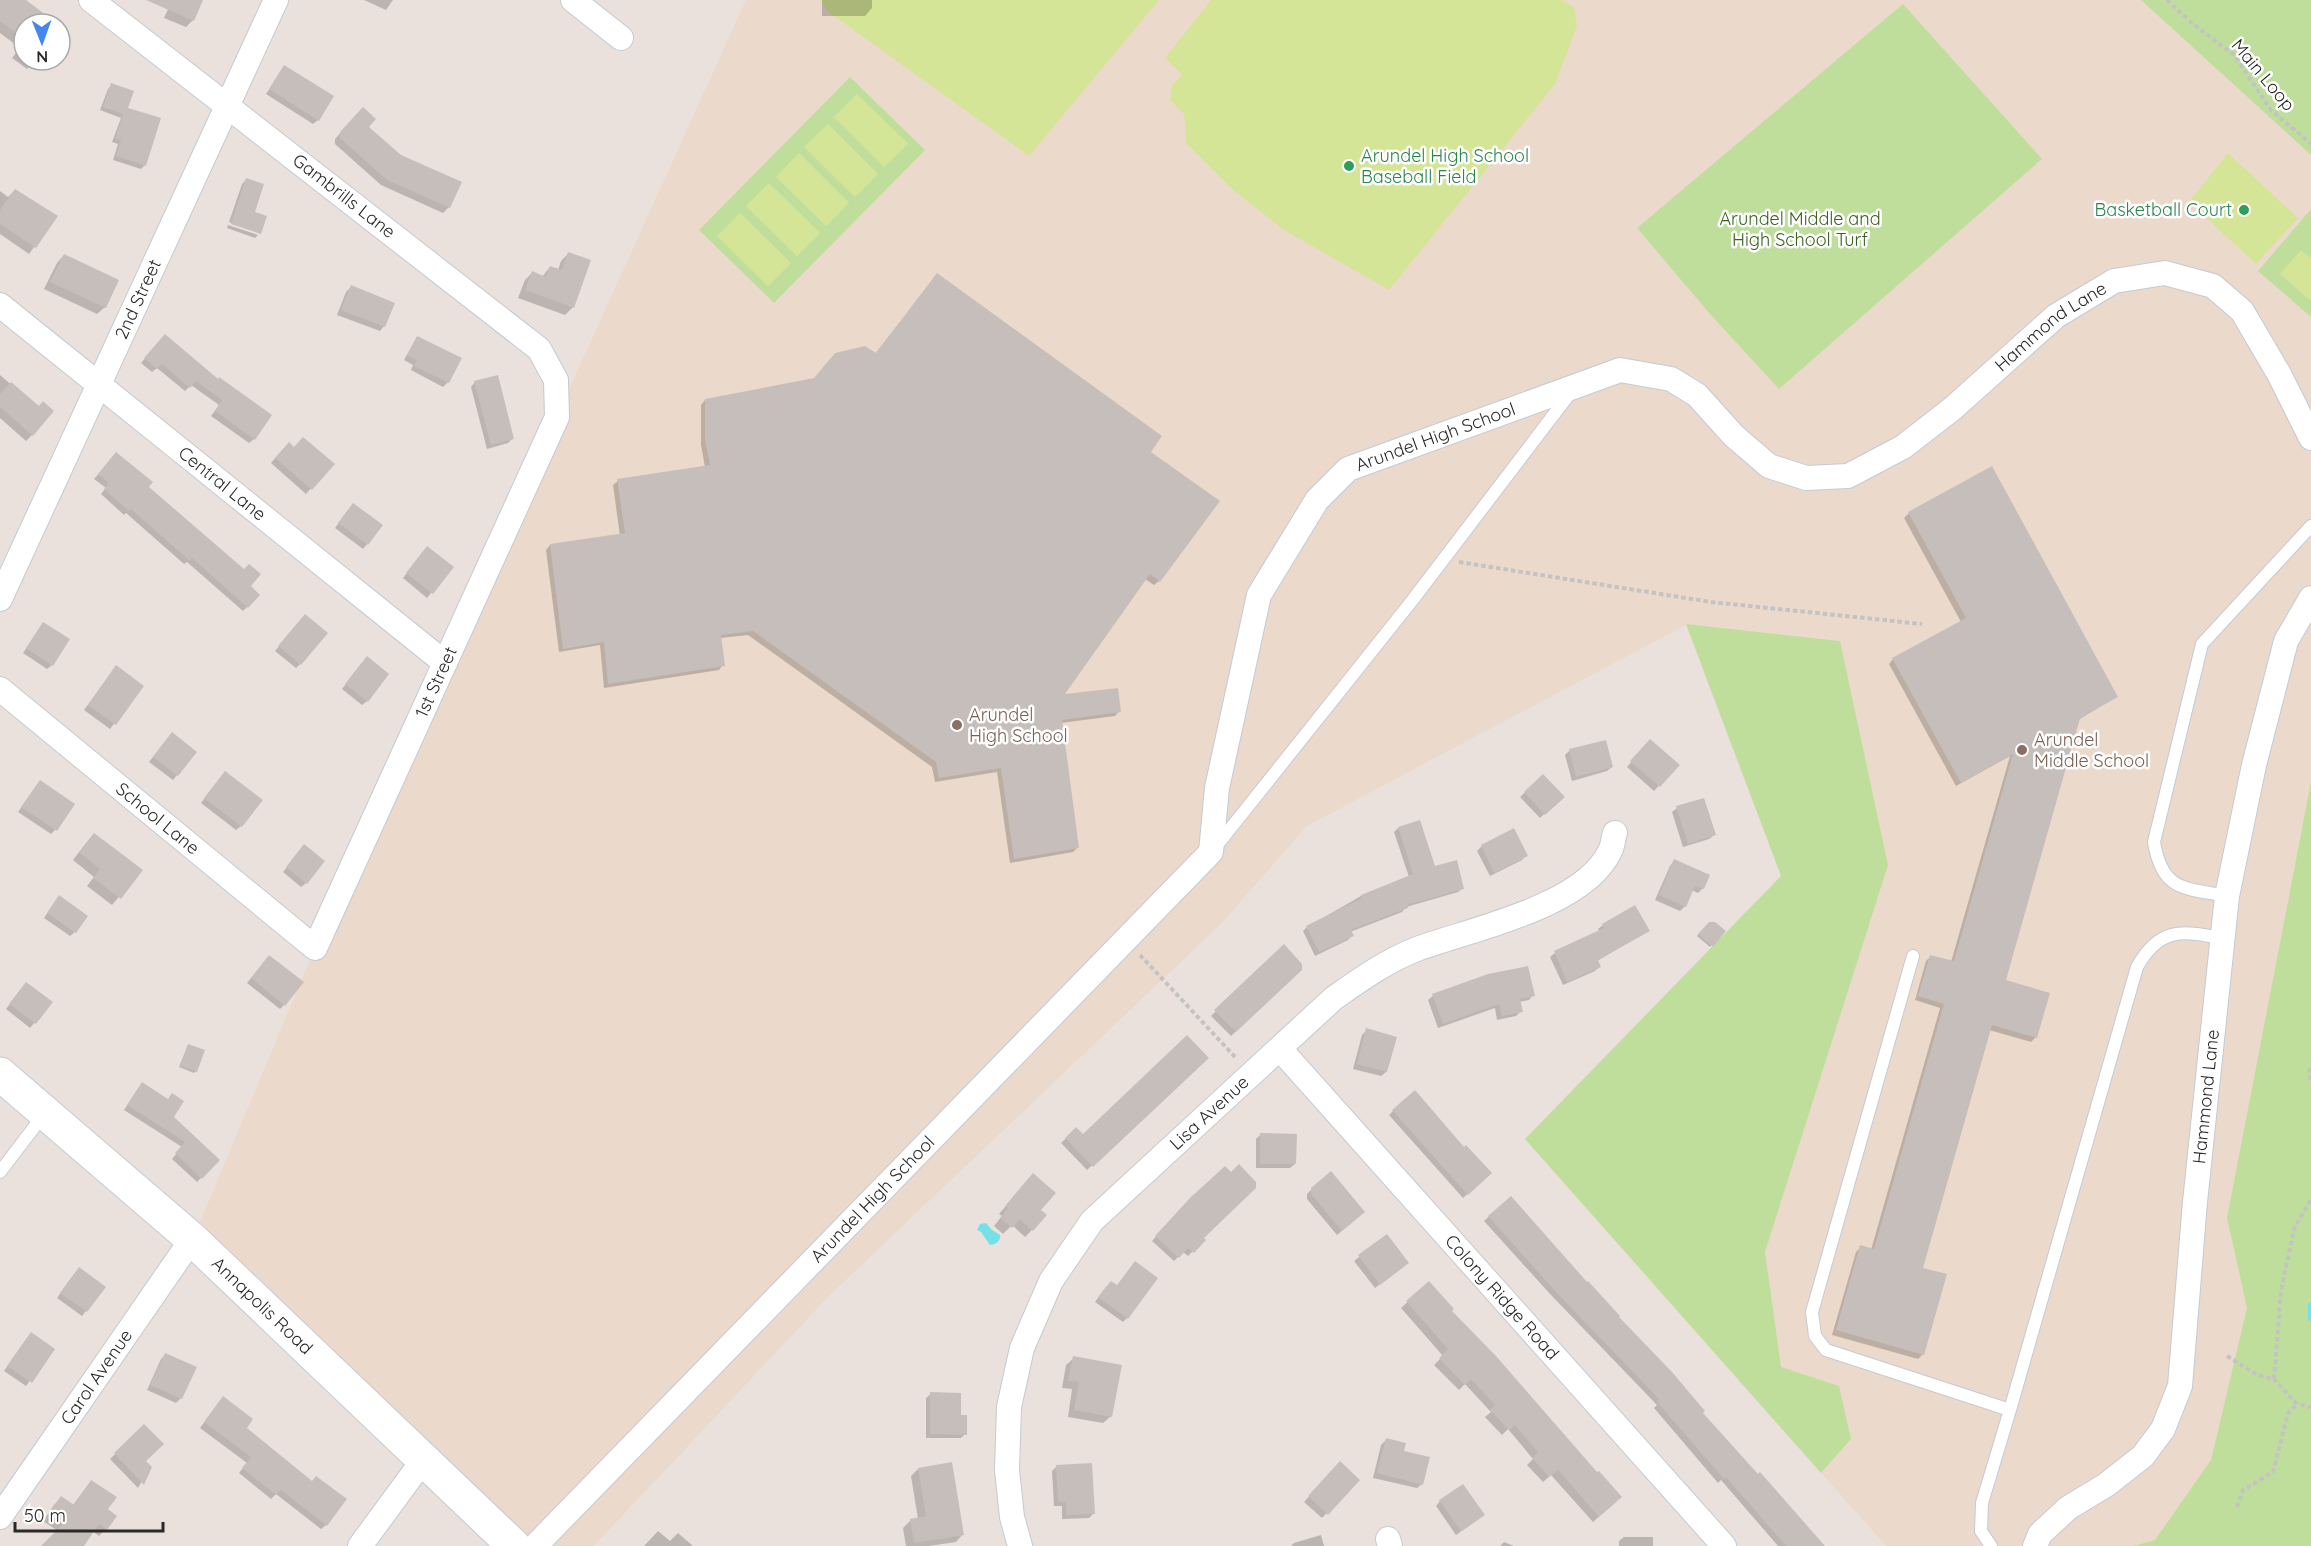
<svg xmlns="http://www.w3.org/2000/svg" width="2311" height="1546" font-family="Quicksand,sans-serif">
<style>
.education{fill:#ebdacc}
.green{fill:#c0de9b}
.pitch{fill:#d5e597}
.water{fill:#74e1e7}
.shadow{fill:#0003}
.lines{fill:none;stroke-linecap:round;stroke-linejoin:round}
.stream{stroke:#74e1e7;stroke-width:6}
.building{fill:#c6bebb}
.service-casing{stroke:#c4cad2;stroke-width:14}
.minor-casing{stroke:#c4cad2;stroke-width:26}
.secondary-casing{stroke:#c4cad2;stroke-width:35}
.path{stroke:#c3c3c3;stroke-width:4;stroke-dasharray:4.5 3;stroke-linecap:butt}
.service{stroke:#fff;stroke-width:12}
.minor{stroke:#fff;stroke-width:24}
.secondary{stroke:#fff;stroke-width:33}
.leisure-dot{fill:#2e9e5b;stroke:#fff;stroke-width:2}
.education-dot{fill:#8d6e63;stroke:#fff;stroke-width:2}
.labels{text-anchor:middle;stroke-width:5;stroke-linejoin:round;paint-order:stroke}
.street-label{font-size:18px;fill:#292929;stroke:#fff}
.leisure-label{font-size:18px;fill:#27864d;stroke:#fff;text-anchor:start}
.park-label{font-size:18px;fill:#3a611e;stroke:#fff}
.education-label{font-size:18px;fill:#785e54;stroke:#fff;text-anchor:start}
</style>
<rect width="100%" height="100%" fill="#ebe1dc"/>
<path class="education" d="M746 0H2311V1403L2275 1546H1886L1525 1139 1781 876 1686 625 1307 826 1222 923 829 1296 594 1546H535L200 1222 315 948Z"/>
<path class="green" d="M2141 0H2311V155Z
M1903 4 2042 159 1779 389 1710 314 1637 228Z
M850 77 925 150 774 303 699 230Z
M2311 209V317L2258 271Z
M1686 624 1840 641 1888 865 1765 1252 1781 1367 1839 1386 1851 1439 1821 1473 1525 1139 1781 876Z
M2311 782V1546H2134L2155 1540 2211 1460 2247 1308 2227 1218Z"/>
<path class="pitch" d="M820 0H1159L1029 156 830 13Z
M1211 0H1561L1574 7 1577 26 1555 84 1389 290 1284 230 1233 190 1186 143 1184 114 1170 100 1172 85 1182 75 1165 58Z
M857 94 908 144 884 167 834 117Z
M828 124 878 174 855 197 804 147Z
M799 153 849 203 826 226 776 177Z
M2228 153 2298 218 2256 264 2189 202Z
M769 183 820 233 797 256 746 206Z
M740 213 791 263 768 286 717 236Z
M2301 250 2311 259V301L2280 274Z"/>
<path class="water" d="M986 1223 992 1230 1000 1235C1001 1241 995 1245 990 1245L981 1232 977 1230 980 1224Z"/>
<path class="shadow" d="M0 0H23L41 24H24V60H36L27 69 12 58 20 48 0 33Z
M172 0H202L193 20 186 27 164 18Z
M364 0H393L386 10Z
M822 0H872V8L865 16H822Z
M285 67 318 120 313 124 266 94Z
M112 85 127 109 145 165 141 169 113 160 118 144 112 142 121 118 100 110 108 89Z
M357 114 367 127 449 207 443 213 381 185 335 144V139Z
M246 180 260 233 259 234V232L229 222 242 184Z
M15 190 56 217 29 254 0 234V191L8 197Z
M228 225 258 235 255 238 227 228Z
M569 253 589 261 572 308 565 315 518 298 525 280 532 273 542 277 550 267 558 270 561 261Z
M64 255 105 307 97 314 44 289 57 263Z
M937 275 1149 452 1159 581 1154 585 1145 579 1062 696 1119 711 1115 716 1061 723 1077 848 1073 852 1010 863 997 772 935 782 932 767 748 635 720 638 723 665 719 670 604 688 600 645 559 652 546 550 550 545 620 536 613 485 618 481 705 467 701 445V405L705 400 814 380 875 354Z
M351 287 384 326 380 331 337 315 346 292Z
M417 337 448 382 443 387 411 370 413 365 404 360Z
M161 340 218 381 254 439 249 443 211 416 219 405 191 385 185 391 157 368 152 372 141 363Z
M0 375 38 408 32 435 26 441 0 418Z
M475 382 512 439 508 443 487 449 471 387Z
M284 448 294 449 332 464 306 494 271 463Z
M112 458 147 487 249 587 247 607 243 611 187 562 184 564 126 513 124 515 101 494 106 488 94 479Z
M1991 468 2116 697 2078 720 2004 981 2036 1037 2031 1042 1989 1030 1921 1269 1923 1354 1918 1359 1832 1335 1856 1252 1861 1247 1871 1250 1940 1008 1915 1000 1926 961 1931 956 1951 962 2010 756 1956 786 1889 664 1893 659 1961 622 1904 518 1909 513Z
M348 510 367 544 363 549 335 528Z
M423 553 452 567 427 598 403 578Z
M301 621 300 664 296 668 275 651Z
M43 624 52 665 47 669 23 653Z
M362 663 367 701 362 705 342 689Z
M112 672 142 686 110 729 84 710Z
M167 739 177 775 173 780 149 762Z
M1646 745 1678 765 1654 791 1627 767Z
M1569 751 1612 767 1607 771 1572 781 1565 755Z
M1543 776 1562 797 1540 818 1520 797Z
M221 777 241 826 236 830 201 803Z
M40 782 55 830 51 834 18 812Z
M1677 808 1714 835 1709 839 1683 847 1672 812Z
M1398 828 1434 868 1463 888 1458 892 1406 907 1402 912 1350 932 1352 935 1348 940 1315 956 1303 931 1307 927 1361 896 1409 877 1394 832Z
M87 842 141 871 112 905 87 886 94 877 73 860Z
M1482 846 1526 855 1522 860 1490 876 1477 851Z
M300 851 306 883 301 887 283 872Z
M1674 861 1703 888 1698 893 1691 890 1685 906 1680 911 1655 900 1670 866Z
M55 902 75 932 70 936 44 918Z
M1709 923 1724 931 1710 947 1697 936Z
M1603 925 1648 931 1597 961 1600 966 1595 971 1563 985 1550 957 1555 953 1600 932 1598 929Z
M1284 946 1301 970 1231 1036 1211 1016Z
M265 961 284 1005 280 1009 247 983Z
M22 988 51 1002 30 1028 6 1009Z
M1533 995 1529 1000 1519 1002 1521 1011 1516 1016 1497 1020 1495 1008 1438 1028 1428 1000 1433 996Z
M1367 1030 1386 1072 1381 1076 1353 1069 1362 1035Z
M188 1045 196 1071 194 1073 179 1067Z
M1207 1058 1087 1170 1061 1143 1076 1129 1083 1136Z
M142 1084 167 1100 172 1117 218 1160 197 1182 172 1159 182 1147 124 1110Z
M1393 1111 1464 1149 1490 1173 1463 1198 1389 1115Z
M1261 1134 1295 1164 1290 1168H1256V1139Z
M1026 1182 1038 1210 1032 1230 1025 1237 1012 1225 1003 1234 994 1226 1002 1216 999 1214Z
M1312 1189 1359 1216 1337 1235 1307 1199V1194Z
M1510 1198 1701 1413 1823 1546H1778L1721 1480 1718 1483 1654 1408 1657 1405 1551 1295 1484 1221Z
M1186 1204 1204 1240 1188 1256 1183 1252 1174 1261 1152 1241Z
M1387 1236 1402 1267 1375 1288 1354 1261Z
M74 1274 104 1287 82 1316 57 1298Z
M1429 1283 1450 1311 1597 1474 1614 1503 1593 1522 1551 1475 1543 1482 1527 1465 1533 1459 1508 1429 1502 1435 1485 1417 1491 1412 1465 1384 1459 1390 1434 1365 1443 1356 1401 1308Z
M1106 1287H1116L1127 1318 1123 1322 1095 1302Z
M27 1338 53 1349 26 1386 4 1371Z
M165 1355 181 1398 176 1403 147 1390 161 1359Z
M1074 1358 1111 1416 1103 1423 1068 1417 1072 1389 1062 1388 1066 1365Z
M931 1394 960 1416 965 1434 961 1438H926V1398Z
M219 1403 245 1428 326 1525 321 1529 276 1494 271 1499 239 1473 247 1463 200 1428Z
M144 1426V1461L150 1467 138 1488 110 1459Z
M1386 1440 1402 1452 1422 1484 1417 1488 1373 1478 1381 1445Z
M1340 1463 1358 1480 1322 1518 1304 1502Z
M1056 1467 1093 1514 1089 1518 1062 1519V1506H1054L1052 1471Z
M918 1469 963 1534 956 1542 929 1546H906L903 1528 910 1521 918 1519 911 1476Z
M91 1481 106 1510V1529L99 1536 92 1531 82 1546H43L58 1531 43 1521 54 1505 61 1498 73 1505Z
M1440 1501 1479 1519 1456 1535 1436 1506Z
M658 1531 670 1541 678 1533 693 1546H644Z
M1321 1535 1324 1546H1291L1294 1543Z
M1624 1537H1653V1546H1619V1541Z
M1504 1542 1514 1546H1500Z"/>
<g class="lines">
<path class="stream" d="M2311 1305V1318"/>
</g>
<path class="building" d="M0 0H26L58 24H24V39L0 21Z
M146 0H203L194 21Z
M284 65 334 96 319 121 269 89Z
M111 83 134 91 128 108 161 118 146 166 116 156 121 140 115 139 123 114 103 107Z
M363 107 376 119 369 127 401 155 462 182 450 208 387 180 340 138V132Z
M246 178 264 184 255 212 267 216 261 234 231 224Z
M15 189 58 216 36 248 0 224V210Z
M568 252 591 260 574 308 525 290 532 271 546 277 550 266 562 270Z
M64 254 119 280 106 308 50 282Z
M937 273 1162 436 1151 452 1220 501 1160 582 1150 574 1065 694 1118 688 1121 712 1062 720 1079 848 1014 859 1001 768 939 778 936 762 753 631 721 635 725 666 608 684 604 642 563 649 550 544 625 533 617 479 710 465 705 439V399L814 378 835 353 865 346 876 353Z
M351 285 395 303 385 327 341 310Z
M165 334 218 379 219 377 272 415 255 440 215 411 222 400 196 381 190 388 162 364 157 369 144 358Z
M417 336 462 358 449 383 414 366 417 360 407 355Z
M498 375 514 439 491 445 474 381Z
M11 382 39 406 43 401 54 411 33 436 0 407V394Z
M303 437 335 464 312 490 275 458 289 442 294 447Z
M116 452 153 482 149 487 244 569 249 564 261 574 251 586 260 595 248 608 192 558 190 561 131 509 129 511 104 489 109 483 98 474Z
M1992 466 2118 697 2080 718 2006 980 2050 993 2037 1038 1992 1025 1923 1268 1947 1274 1924 1355 1836 1330 1860 1245 1874 1249 1944 1004 1918 996 1930 955 1954 961 2013 754 1961 783 1892 658 1966 618 1908 512Z
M353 503 383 525 368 545 338 523Z
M427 546 454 567 433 594 406 573Z
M305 614 328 633 301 665 278 646Z
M43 622 70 639 53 666 26 648Z
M367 656 389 674 368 702 345 684Z
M116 665 144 686 116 725 88 705Z
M172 732 197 752 178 776 153 757Z
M1650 739 1680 765 1660 787 1630 761Z
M1606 740 1613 767 1576 777 1569 749Z
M225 771 263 800 242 827 204 798Z
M1543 774 1565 797 1545 815 1524 792Z
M40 780 75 804 57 831 21 807Z
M1704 798 1716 835 1688 844 1676 806Z
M1420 820 1435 866 1457 860 1464 889 1407 905 1408 908 1351 930 1354 936 1319 952 1306 926 1362 898 1361 895 1413 874 1398 827Z
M1514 828 1528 856 1494 873 1481 845Z
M94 833 143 870 121 899 93 878 100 869 79 852Z
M304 844 325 861 307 884 286 867Z
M1674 859 1710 875 1704 889 1695 886 1686 907 1659 895Z
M59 895 88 916 76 933 47 913Z
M1635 905 1650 931 1598 960 1601 967 1567 982 1554 951 1604 928 1602 924Z
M1709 922H1715L1726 931 1713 947 1698 934Z
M1284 944 1302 964V970L1236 1032 1214 1010Z
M269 955 304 982 285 1006 251 978Z
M1528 966 1535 996 1520 999 1523 1012 1502 1016 1499 1004 1443 1024 1432 994 1488 974Z
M26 982 53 1002 36 1024 9 1004Z
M1366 1028 1397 1037 1387 1072 1357 1064Z
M1187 1035 1209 1058 1093 1167 1065 1138 1076 1127 1083 1134Z
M188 1044 205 1050 197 1072 180 1066Z
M142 1082 168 1099 172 1093 184 1101 174 1117 220 1160 202 1179 175 1153 185 1142 127 1105Z
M1415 1090 1464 1147 1466 1145 1492 1173 1468 1195 1392 1110Z
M1260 1133 1297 1134 1296 1164H1260Z
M1239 1164 1256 1182V1188L1204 1238 1206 1240 1194 1253 1188 1248 1179 1258 1155 1236 1190 1198 1225 1166 1231 1172Z
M1331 1171 1365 1212 1342 1231 1311 1194V1188Z
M1033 1173 1056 1193 1041 1210 1047 1215 1033 1231 1020 1219 1012 1228 1000 1218 1008 1208 1005 1206Z
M1511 1196 1587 1282 1588 1281 1620 1316 1619 1317 1672 1372 1705 1411 1703 1413 1758 1474 1760 1472 1825 1546H1786L1726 1477 1724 1479 1657 1402 1660 1400 1555 1291 1488 1216Z
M1387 1234 1409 1263 1380 1285 1358 1255Z
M1135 1261 1158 1278 1128 1319 1098 1297 1111 1281 1117 1285Z
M79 1267 106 1287 87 1312 60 1293Z
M1429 1281 1454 1309 1452 1311 1496 1356 1597 1472 1599 1471 1622 1497 1599 1517 1558 1470 1549 1477 1532 1458 1538 1452 1515 1425 1509 1430 1490 1410 1495 1405 1471 1379 1465 1385 1439 1358 1448 1349 1406 1301Z
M31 1332 55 1349 32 1383 7 1366Z
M165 1353 197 1367 182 1399 150 1385Z
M1073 1356 1122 1365 1112 1417 1074 1410 1079 1382 1068 1381Z
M930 1392 961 1393V1415H967V1435L930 1434Z
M223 1396 253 1419 247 1428 312 1481 316 1476 347 1499 327 1526 281 1490 276 1495 242 1468 251 1457 204 1422Z
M144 1424 164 1444 146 1461 152 1467 144 1485 114 1453Z
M1386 1438 1406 1443 1404 1451 1430 1457 1423 1485 1377 1473Z
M1340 1461 1360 1480 1328 1515 1308 1496Z
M952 1462 964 1535 914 1543 910 1519 926 1516 918 1468Z
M1092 1463 1095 1514 1066 1515V1502H1058L1056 1465Z
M91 1480 117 1497 108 1509 117 1516 107 1530 99 1524 84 1546H41L64 1523 49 1513 61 1496 74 1505Z
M1463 1484 1485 1515 1461 1531 1439 1500Z"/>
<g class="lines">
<defs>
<path id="service" d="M1214 849 1411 602 1571 392
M2227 896C2184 888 2162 891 2154 842L2202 644 2311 526
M1913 956 1812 1312 1815 1336 1826 1350 2010 1410 1982 1503 1981 1531 1991 1546
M0 1172 45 1113
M2010 1410 2137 967C2159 928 2180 930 2221 938"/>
<g id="minor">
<path d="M573 0 621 38"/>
<path id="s1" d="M0 305 445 663"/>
<path id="s2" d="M0 599 276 0"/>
<path id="s3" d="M0 689 315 948 557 417 556 380 539 349 91 0"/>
<path id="s4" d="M1280 1049 1724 1546"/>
<path id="s5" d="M0 1517 192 1239"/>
<path d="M1388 1539 1390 1546"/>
<path d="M360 1546 424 1459"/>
<path id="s6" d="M535 1546 1211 852 1217 788 1259 595 1317 500 1348 469 1620 370 1671 379 1697 395 1734 436 1769 466 1806 478 1848 476 1903 447 1952 409 2056 316 2114 281 2165 273 2213 286 2242 311 2279 374 2311 438"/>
<path id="s7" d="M1020 1546 1012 1517 1007 1470 1009 1407 1022 1348 1051 1281 1092 1221 1334 998C1360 980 1386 961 1417 949 1471 929 1584 907 1610 851 1613 846 1613 838 1615 833"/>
<path id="s8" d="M2035 1546 2040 1534 2068 1508 2106 1485 2143 1456 2163 1429 2180 1386 2195 1202 2227 896 2254 765 2286 641 2311 598"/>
</g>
<g id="secondary">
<path id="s9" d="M0 1074 192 1239 514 1546"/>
</g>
</defs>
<use href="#service" class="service-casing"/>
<use href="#minor" class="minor-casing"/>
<use href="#secondary" class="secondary-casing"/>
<path class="path" d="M2167 0 2193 24 2234 55 2271 110 2311 144
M1459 562 1711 602 1922 624
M1140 955 1237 1059
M2311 1068 2309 1072 2311 1080
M2227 1356 2257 1375 2274 1379 2295 1402 2311 1408
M2274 1379 2281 1291 2294 1229 2311 1199
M2237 1507 2243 1490 2273 1472 2288 1413 2298 1403"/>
<use href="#service" class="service"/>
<use href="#minor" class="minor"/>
<use href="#secondary" class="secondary"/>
</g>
<g class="leisure-dot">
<circle cx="1349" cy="166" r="6"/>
<circle cx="2244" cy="210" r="6"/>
</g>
<g class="education-dot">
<circle cx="957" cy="725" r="6"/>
<circle cx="2022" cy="750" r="6"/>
</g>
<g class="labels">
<g class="street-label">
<text transform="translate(2263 75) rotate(50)" y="6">Main Loop</text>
<text transform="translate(344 196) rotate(38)" y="6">Gambrills Lane</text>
<text dy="6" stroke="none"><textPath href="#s2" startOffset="330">2nd Street</textPath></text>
<text dy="6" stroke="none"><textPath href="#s6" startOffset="2193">Hammond Lane</textPath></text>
<text dy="6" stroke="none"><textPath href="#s6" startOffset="1479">Arundel High School</textPath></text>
<text dy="6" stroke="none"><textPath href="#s1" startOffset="285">Central Lane</textPath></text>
<text dy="6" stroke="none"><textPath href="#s3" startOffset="700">1st Street</textPath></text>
<text dy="6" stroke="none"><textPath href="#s3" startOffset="204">School Lane</textPath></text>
<text dy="6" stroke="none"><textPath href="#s8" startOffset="513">Hammond Lane</textPath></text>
<text dy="6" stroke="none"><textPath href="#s7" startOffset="506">Lisa Avenue</textPath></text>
<text dy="6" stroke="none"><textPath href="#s6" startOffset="484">Arundel High School</textPath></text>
<text dy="6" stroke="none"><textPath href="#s4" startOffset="333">Colony Ridge Road</textPath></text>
<text dy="6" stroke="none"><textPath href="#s9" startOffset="350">Annapolis Road</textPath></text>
<text dy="6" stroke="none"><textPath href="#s5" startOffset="170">Carol Avenue</textPath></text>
</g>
<g class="leisure-label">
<text x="1361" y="162">Arundel High School<tspan x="1361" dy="21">Baseball Field</tspan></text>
<text x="2232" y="216" text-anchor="end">Basketball Court</text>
</g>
<g class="park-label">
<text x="1800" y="225">Arundel Middle and<tspan x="1800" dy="21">High School Turf</tspan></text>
</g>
<g class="education-label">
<text x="969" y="721">Arundel<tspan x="969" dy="21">High School</tspan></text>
<text x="2034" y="746">Arundel<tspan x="2034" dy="21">Middle School</tspan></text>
</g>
</g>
<g transform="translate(42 42) rotate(179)"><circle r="28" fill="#ffffff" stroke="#a9a9a9" stroke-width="1.5"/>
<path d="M0-4.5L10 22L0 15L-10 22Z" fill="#4488ef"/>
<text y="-9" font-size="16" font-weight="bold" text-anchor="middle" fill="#292929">N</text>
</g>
<path d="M15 1522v9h148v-9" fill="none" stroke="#292929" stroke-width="3"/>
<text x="24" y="1522" font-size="18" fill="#292929" stroke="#ffffff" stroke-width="4.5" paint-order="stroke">50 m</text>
</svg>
